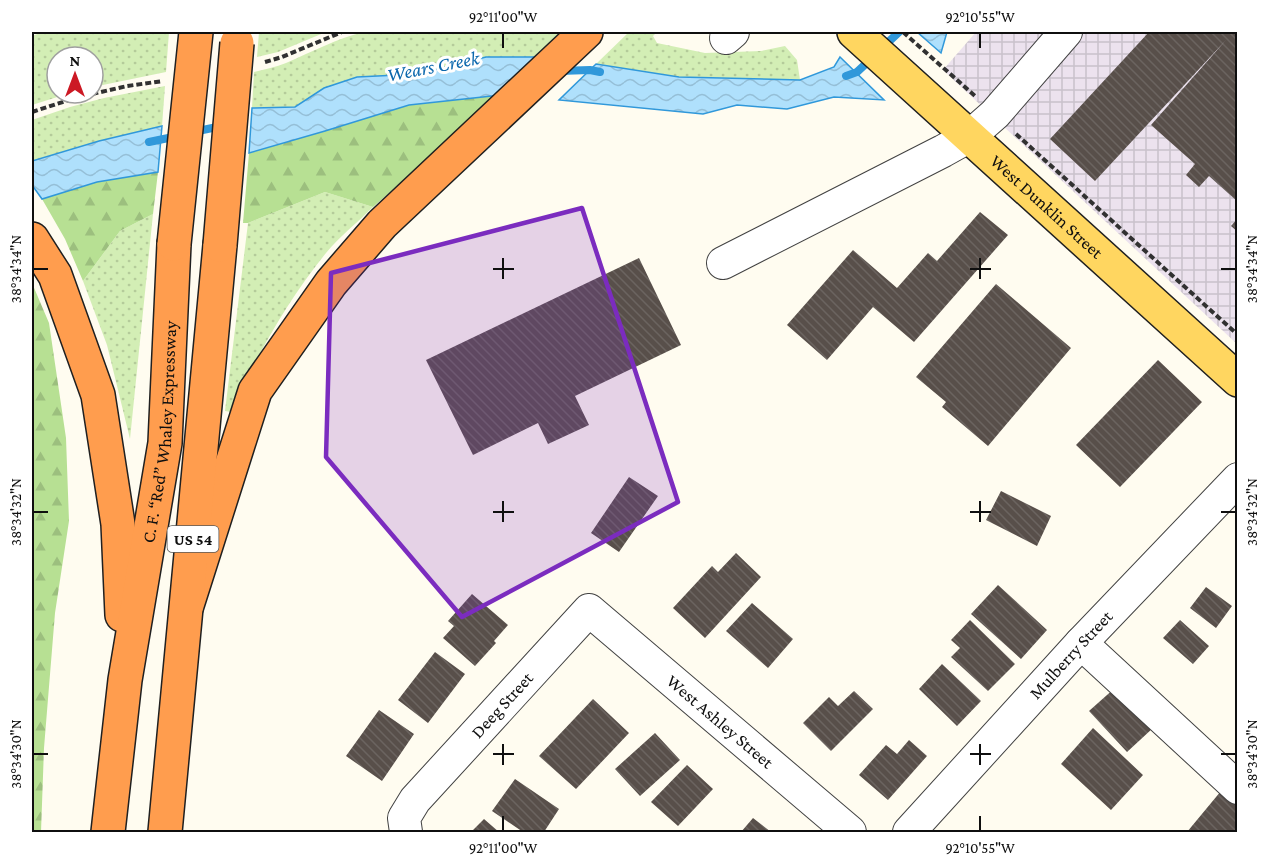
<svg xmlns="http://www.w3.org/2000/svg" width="1269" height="864" font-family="'Crimson Pro',serif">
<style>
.industrial{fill:url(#industrial-grid)}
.grass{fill:url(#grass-dots)}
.forest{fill:url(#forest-firs)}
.water{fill:url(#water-waves);stroke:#3098da;stroke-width:1.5}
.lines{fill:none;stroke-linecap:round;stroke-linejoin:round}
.stream{stroke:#3098da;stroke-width:8}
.building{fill:url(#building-back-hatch)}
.minor-casing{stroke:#424242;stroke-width:34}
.major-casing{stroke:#202020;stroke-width:36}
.highway-casing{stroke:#202020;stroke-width:36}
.path{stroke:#313131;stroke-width:4;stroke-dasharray:6 3;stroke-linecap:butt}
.minor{stroke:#fff;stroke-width:32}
.major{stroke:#ffd660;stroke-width:33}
.highway{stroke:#ff9d4e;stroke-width:33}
.highway-bridge-casing{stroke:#202020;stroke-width:36;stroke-linecap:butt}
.highway-bridge{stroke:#ff9d4e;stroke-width:33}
.marked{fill:#7b2cbf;fill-opacity:0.2;stroke:#7b2cbf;stroke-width:4.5;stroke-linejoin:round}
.ticks{fill:none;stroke:#0f0f0f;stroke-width:2}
.labels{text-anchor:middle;stroke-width:6;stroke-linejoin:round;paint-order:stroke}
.shield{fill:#fff;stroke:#575757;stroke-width:1.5}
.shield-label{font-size:16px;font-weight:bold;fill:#0f0f0f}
.street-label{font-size:18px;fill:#0f0f0f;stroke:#fff}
.water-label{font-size:20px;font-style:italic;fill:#0c68ad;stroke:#fff}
.neatline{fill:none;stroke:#0f0f0f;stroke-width:2}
.ticks-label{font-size:15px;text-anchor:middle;fill:#0f0f0f}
</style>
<defs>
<pattern id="industrial-grid" width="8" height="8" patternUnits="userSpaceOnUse" patternTransform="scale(1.5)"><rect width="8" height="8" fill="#ece2ee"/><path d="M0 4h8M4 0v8" fill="none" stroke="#c9c1cb"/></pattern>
<pattern id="grass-dots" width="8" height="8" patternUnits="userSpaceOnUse" patternTransform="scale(1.5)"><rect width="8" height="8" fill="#d3eeb5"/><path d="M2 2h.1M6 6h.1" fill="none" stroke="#b4cb9a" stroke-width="1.8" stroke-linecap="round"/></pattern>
<pattern id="forest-firs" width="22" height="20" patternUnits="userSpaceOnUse" patternTransform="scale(1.5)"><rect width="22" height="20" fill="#b7e093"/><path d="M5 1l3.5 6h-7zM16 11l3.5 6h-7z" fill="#9cbf7e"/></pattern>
<pattern id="water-waves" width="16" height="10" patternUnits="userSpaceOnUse" patternTransform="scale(1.5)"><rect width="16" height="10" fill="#afe0fc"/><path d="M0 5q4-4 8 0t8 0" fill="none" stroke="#95bfd7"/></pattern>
<pattern id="building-back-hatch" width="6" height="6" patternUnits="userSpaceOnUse" patternTransform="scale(1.5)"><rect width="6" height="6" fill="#584f4a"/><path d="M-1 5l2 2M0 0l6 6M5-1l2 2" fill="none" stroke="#6b6460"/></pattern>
</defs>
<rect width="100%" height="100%" fill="#fffcf0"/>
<path class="industrial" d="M976 32H1237V344L943 70Z"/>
<path class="grass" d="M43 32H169L166 72 93 87V57H57V93H70L32 105V36Z
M259 32H326L278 52 257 57Z
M365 32H569L542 57H486L418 74 357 77 324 88 295 107 252 108 254 72C265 69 276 67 286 63 312 52 337 38 365 32Z
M629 32H657L653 36 657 43 705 53 761 51 785 46 797 60 800 80 679 77 596 64Z
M165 86 162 126 99 141 32 161V120L70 107 104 98Z
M325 192 373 207C358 222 340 236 326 253 287 301 257 355 231 412L225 411 248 223Z
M153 214 130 439 107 345 83 281 120 231Z"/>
<path class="forest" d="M501 95 373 207 325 192 248 223H243L249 153 325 131 409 105Z
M158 172 153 214 120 231 83 281 65 239 42 199 97 182Z
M32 283 49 323 66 438 69 521 55 613 44 748 41 832H32Z"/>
<path class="water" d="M917 32H947L941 53Z
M486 57H542L501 95 409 105 325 131 249 153 252 108 295 107 324 88 357 77 418 74Z
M840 57 884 100 834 97 787 109 737 105 703 114 559 100 596 64 679 77 800 80 834 67Z
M162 126 158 172 97 182 42 199 32 185V161L99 141Z"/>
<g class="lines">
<path class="stream" d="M881 49 899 32
M559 71 590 70 600 72
M846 76 857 72 872 58
M193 132 222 126
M149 142 178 136"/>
</g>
<path class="building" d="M1149 32H1238V202L1209 176 1199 187 1186 175 1195 164 1151 125 1226 40 1095 181 1050 139Z
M980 212 1008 235 914 342 873 307 827 360 787 325 853 250 897 288 928 253 937 261Z
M1238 218V232L1231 226Z
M639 258 681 345 575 396 589 425 548 444 538 423 473 455 426 360Z
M996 284 1071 348 988 446 942 407 946 402 916 377Z
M1158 360 1202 402 1120 487 1076 445Z
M629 477 658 496 619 552 591 533Z
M1001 491 1051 516 1037 546 986 520Z
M736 553 761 577 705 638 673 608 712 566 718 572Z
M998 585 1047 630 1021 659 971 614Z
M1206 587 1232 606 1216 628 1190 608Z
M472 594 508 625 494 641 496 643 475 666 443 638 454 626 448 621Z
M752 603 793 639 768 668 726 631Z
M970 620 1015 664 988 691 951 657 960 648 951 640Z
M1180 620 1209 646 1193 664 1163 638Z
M435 652 465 674 428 723 398 700Z
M942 664 981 701 957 726 919 689Z
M1116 687 1153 728 1127 752 1089 711Z
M854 691 873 709 831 751 803 723 829 697 838 706Z
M593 699 629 733 576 789 539 756Z
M379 710 414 734 382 781 346 756Z
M1093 728 1143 775 1111 810 1061 764Z
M655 733 680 760 640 796 615 769Z
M909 740 927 756 888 800 859 775 886 745 897 754Z
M687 765 713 789 678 826 651 802Z
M515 779 559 809 544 832H523L492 811Z
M1221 791 1238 805V829L1235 832H1187Z
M753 818 771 832H741Z
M484 819 499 832H471Z"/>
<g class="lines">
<defs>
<g id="minor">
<path d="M726 38 733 32"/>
<path d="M723 263 943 151 970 136 995 114 1066 32"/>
<path d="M1081 643 1238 788"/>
<path id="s1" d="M406 832 404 818 415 800 589 610 850 832"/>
<path id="s2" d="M909 832 1081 643 1238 479"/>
</g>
<g id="major">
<path id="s3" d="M854 32 1238 380"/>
</g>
<g id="highway">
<path d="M32 239 55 275 98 395 118 524 122 615"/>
<path d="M187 605 255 391 331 283 382 224 586 32"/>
<path id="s4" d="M108 832 125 680 165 443 174 244"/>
<path d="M165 832 220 245"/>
</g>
</defs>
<use href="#minor" class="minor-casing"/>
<use href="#major" class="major-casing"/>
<use href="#highway" class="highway-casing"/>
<path class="path" d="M903 32 975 96
M265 62 282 57 342 32
M32 112 75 98 127 86 163 81
M1016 134 1238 335"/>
<use href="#minor" class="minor"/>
<use href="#major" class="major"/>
<use href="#highway" class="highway"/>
<defs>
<path id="highway-bridge" d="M174 244 196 32
M220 245 237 43"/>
</defs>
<use href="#highway-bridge" class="highway-bridge-casing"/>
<use href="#highway-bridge" class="highway-bridge"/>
</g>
<path class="marked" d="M582 208 678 502 462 617 326 457 331 273Z"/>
<path class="ticks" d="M503 33V48M980 33V48M503 258V279M980 258V279M33 269H48M493 269H514M970 269H991M1221 269H1236M503 501V522M980 501V522M33 512H48M493 512H514M970 512H991M1221 512H1236M503 744V765M980 744V765M33 754H48M493 754H514M970 754H991M1221 754H1236M503 816V831M980 816V831"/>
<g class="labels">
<rect class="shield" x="167.5" y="526" width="51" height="26" rx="4.5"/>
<g class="shield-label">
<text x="193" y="545">US 54</text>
</g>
<g class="street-label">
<text dy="6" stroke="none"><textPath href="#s3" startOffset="260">West Dunklin Street</textPath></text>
<text dy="6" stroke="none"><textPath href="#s4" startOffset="404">C. F. “Red” Whaley Expressway</textPath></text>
<text dy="6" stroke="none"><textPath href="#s2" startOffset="240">Mulberry Street</textPath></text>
<text dy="6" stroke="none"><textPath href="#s1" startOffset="164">Deeg Street</textPath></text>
<text dy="6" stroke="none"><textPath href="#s1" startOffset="465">West Ashley Street</textPath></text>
</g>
<g class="water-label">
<text transform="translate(433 66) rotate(-11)" y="7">Wears Creek</text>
</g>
</g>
<rect width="1269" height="864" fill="none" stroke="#ffffff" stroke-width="66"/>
<g transform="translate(75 75)"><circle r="28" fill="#ffffff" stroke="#9f9f9f" stroke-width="1.5"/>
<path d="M0-4.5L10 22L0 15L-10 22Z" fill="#cc1924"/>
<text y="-9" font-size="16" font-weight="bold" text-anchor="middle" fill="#0f0f0f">N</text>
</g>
<rect x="33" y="33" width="1203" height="798" class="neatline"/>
<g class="ticks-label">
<text x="503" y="22">92°11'00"W</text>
<text x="980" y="22">92°10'55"W</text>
<text transform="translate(16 269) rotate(-90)" y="5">38°34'34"N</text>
<text transform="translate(1252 269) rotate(-90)" y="5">38°34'34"N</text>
<text transform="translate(16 512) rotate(-90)" y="5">38°34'32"N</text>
<text transform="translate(1252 512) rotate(-90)" y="5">38°34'32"N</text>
<text transform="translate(16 754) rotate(-90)" y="5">38°34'30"N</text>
<text transform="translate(1252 754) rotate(-90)" y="5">38°34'30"N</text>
<text x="503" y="853">92°11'00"W</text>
<text x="980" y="853">92°10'55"W</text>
</g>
</svg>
